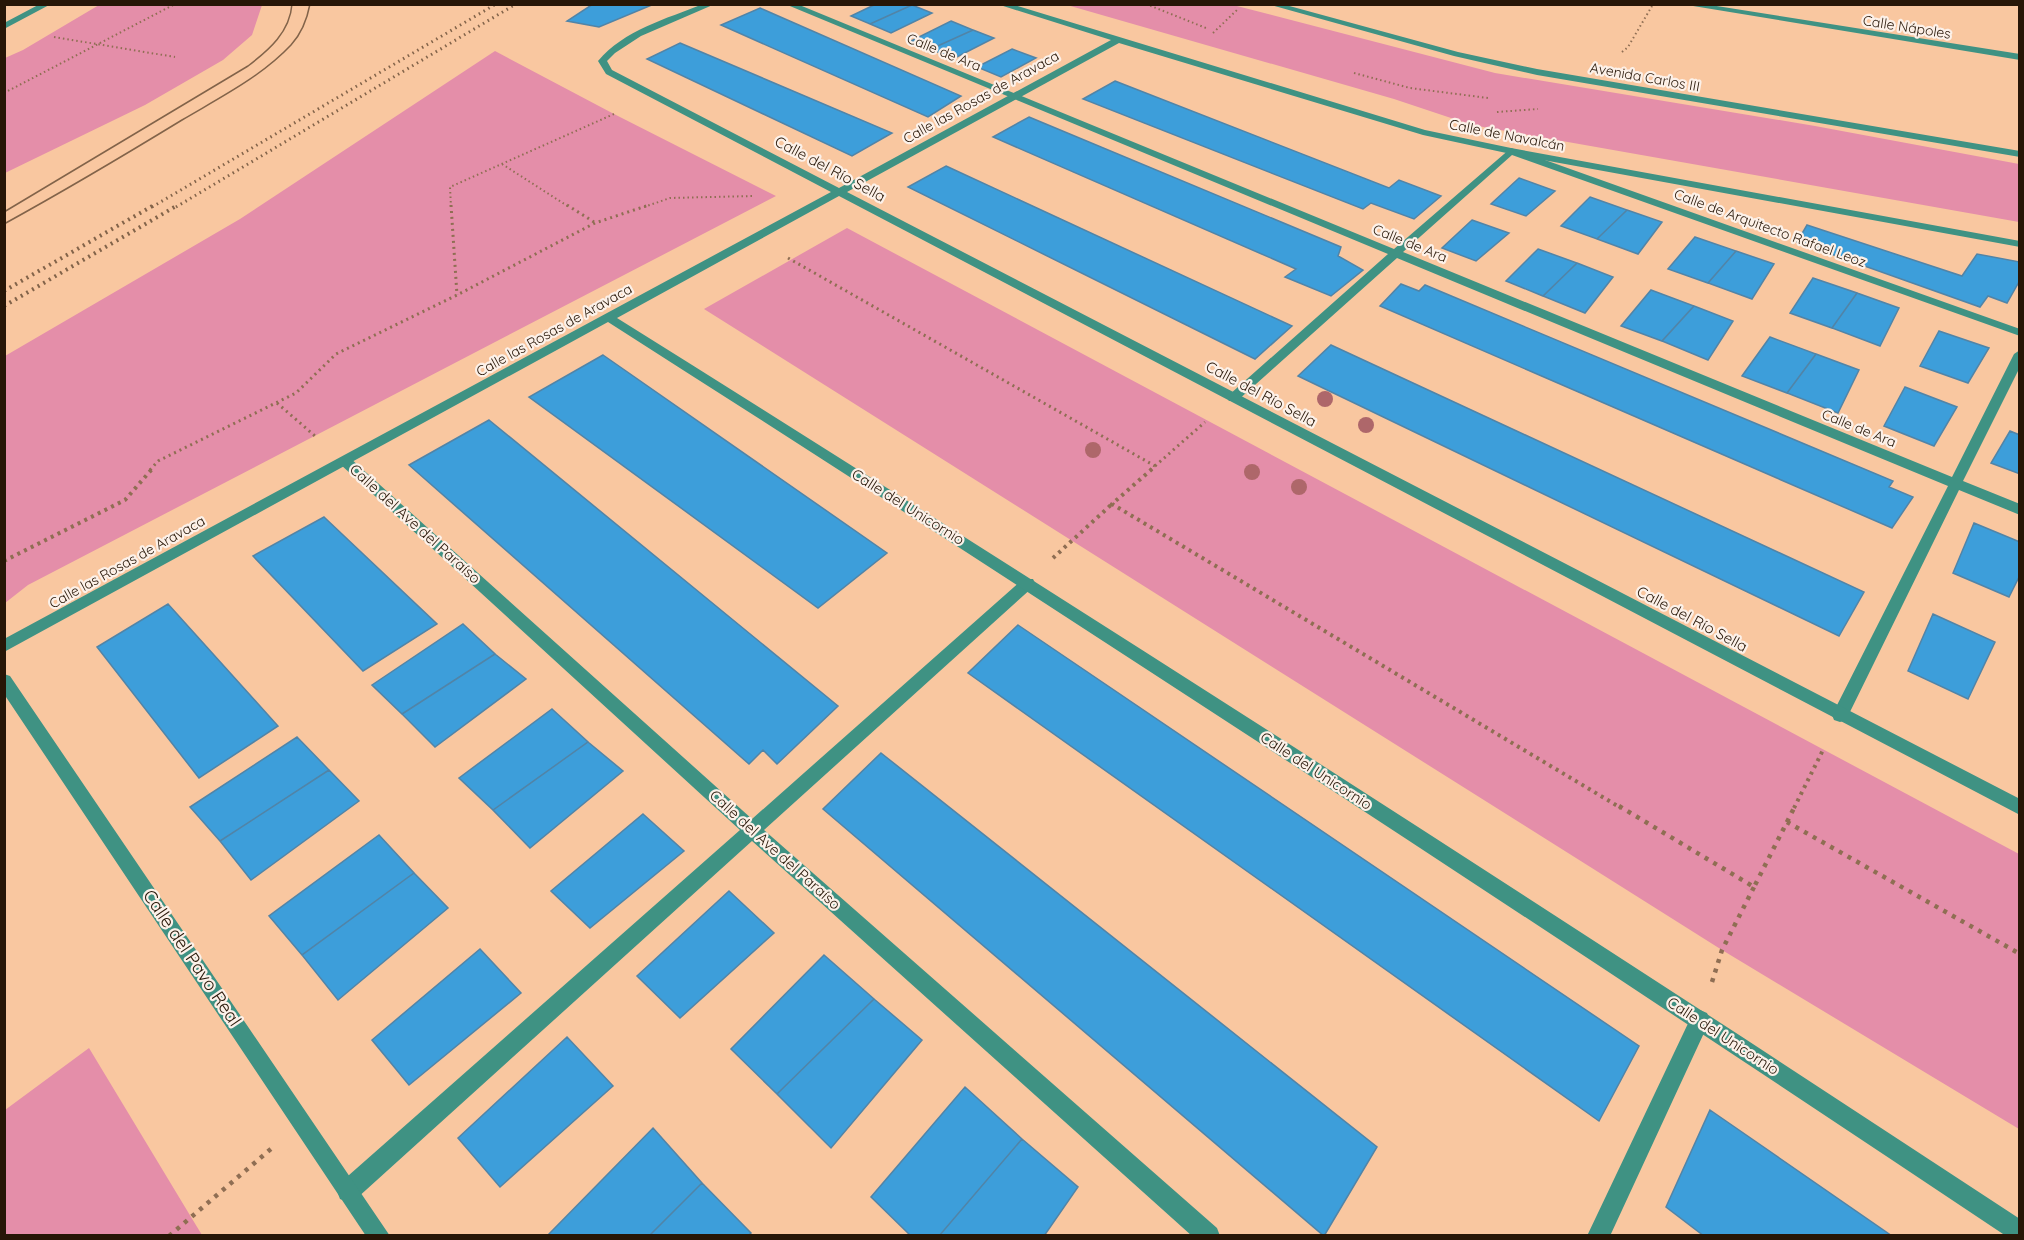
<svg xmlns="http://www.w3.org/2000/svg" width="2024" height="1240" font-family="Quicksand,sans-serif">
<style>
.green{fill:#e48ea9}
.building{fill:#3d9eda;stroke:#5184a7;stroke-width:1.5}
.lines{fill:none;stroke-linecap:round;stroke-linejoin:round}
.path-far3{stroke:#8f6e53;stroke-width:2;stroke-dasharray:1.5 3;stroke-linecap:butt}
.path-far2{stroke:#8f6e53;stroke-width:3;stroke-dasharray:2 4;stroke-linecap:butt}
.path-far1{stroke:#8f6e53;stroke-width:4;stroke-dasharray:3 4.5;stroke-linecap:butt}
.path{stroke:#8f6e53;stroke-width:4.5;stroke-dasharray:4 6;stroke-linecap:butt}
.pedestrian{fill:#3f9283;fill-rule:evenodd}
.minor{fill:#3f9283;fill-rule:evenodd}
.tertiary{fill:#3f9283;fill-rule:evenodd}
.tram{stroke:#826349;stroke-width:1.5}
.rail-far1{stroke:#826349;stroke-width:3;stroke-dasharray:1.5 4;stroke-linecap:butt}
.rail{stroke:#826349;stroke-width:4;stroke-dasharray:2 4.5;stroke-linecap:butt}
.tree{fill:#ae676a}
.labels{text-anchor:middle;stroke-width:4.5;stroke-linejoin:round;paint-order:stroke}
.far-street-label{font-size:14px;fill:#271607;stroke:#fcf1e9}
.street-label{font-size:15px;fill:#271607;stroke:#fcf1e9}
.near-street-label{font-size:18px;fill:#271607;stroke:#fcf1e9}
</style>
<rect width="100%" height="100%" fill="#f9c7a0"/>
<path class="green" d="M262 5 252 35 223 60 145 105 5 173V58L23 50 99 5Z
M1067 5H1233L1495 73 1815 126 2019 164V222L1472 125 1394 99Z
M495 51 614 114 776 196 28 585 5 603V356L240 219Z
M847 228 2019 854V1129L1722 950 704 309Z
M89 1048 191 1217 202 1235H5V1110Z"/>
<path class="building" d="M593 4H654L599 27 567 21Z
M876 4H910L912 5 870 24 851 16Z
M912 5 932 13 891 33 870 24Z
M760 8 961 96 928 117 721 25Z
M951 21 973 30 931 49 911 41Z
M973 30 994 38 953 59 931 49Z
M680 43 892 133 852 156 647 59Z
M1012 49 1036 58 1001 77 977 67Z
M1115 81 1389 188 1399 180 1441 196 1414 219 1371 203 1363 209 1083 99Z
M1029 117 1341 247 1338 256 1363 270 1331 296 1285 277 1296 269 993 137Z
M946 166 1292 326 1255 359 908 187Z
M1519 178 1555 191 1526 216 1491 204Z
M1590 197 1627 210 1597 239 1561 226Z
M1627 210 1662 222 1638 254 1597 239Z
M1472 220 1509 233 1476 261 1442 248Z
M1807 225 1962 276 1977 254 2020 262V280L2007 303 1988 296 1980 307 1797 242Z
M1695 237 1736 251 1708 283 1668 269Z
M1538 249 1577 263 1543 296 1506 281Z
M1736 251 1774 264 1752 299 1708 283Z
M1577 263 1613 277 1585 313 1543 296Z
M1813 278 1857 293 1832 328 1790 313Z
M1401 284 1419 291 1425 285 1893 481 1889 487 1913 497 1892 528 1380 306Z
M1651 290 1694 306 1662 341 1621 326Z
M1857 293 1899 308 1880 346 1832 328Z
M1694 306 1733 321 1708 360 1662 341Z
M1939 331 1989 348 1968 383 1920 366Z
M1770 337 1816 354 1787 393 1742 376Z
M1331 345 1864 592 1839 636 1298 376Z
M1816 354 1859 370 1838 413 1787 393Z
M603 355 887 553 818 608 529 397Z
M1905 387 1957 407 1934 446 1884 426Z
M489 420 838 706 777 764 763 750 749 764 409 465Z
M2010 431 2020 435V474L1991 463Z
M324 517 437 624 363 671 253 556Z
M1974 523 2020 542V575L2009 597 1953 573Z
M168 604 278 726 199 778 97 647Z
M1933 614 1995 642 1968 699 1908 671Z
M463 624 495 654 402 714 372 685Z
M1018 625 1639 1046 1599 1121 968 673Z
M495 654 526 679 435 747 402 714Z
M552 709 588 742 493 810 459 778Z
M297 737 329 770 220 841 190 807Z
M588 742 623 771 530 848 493 810Z
M881 753 1377 1147 1324 1236 823 809Z
M329 770 359 801 251 880 220 841Z
M643 814 684 851 590 928 551 891Z
M379 835 414 873 302 955 269 916Z
M414 873 448 908 338 1000 302 955Z
M729 891 774 933 680 1018 637 976Z
M480 949 521 993 409 1085 372 1040Z
M824 955 874 999 777 1094 731 1049Z
M874 999 922 1040 831 1148 777 1094Z
M567 1037 613 1086 500 1187 458 1138Z
M965 1087 1022 1139 939 1236H911L871 1197Z
M1710 1110 1892 1236H1704L1666 1207Z
M653 1128 702 1183 649 1236H547Z
M1022 1139 1078 1187 1044 1236H939Z
M702 1183 751 1233 748 1236H649Z"/>
<g class="lines">
<path class="path-far3" d="M1146 4 1206 28
M1213 33 1238 9
M54 37 175 57
M1622 52 1628 47 1652 6
M1354 73 1410 88 1488 98
M4 93 175 4
M1497 112 1538 109
M502 164 569 207
M451 207 450 187 614 114
M644 207 670 198 754 196"/>
<path class="path-far2" d="M451 205 457 295
M567 205 594 222
M788 258 1155 466 1150 470
M277 403 315 436
M1155 466 1205 422
M150 470 158 461 296 393 336 354 457 295 595 223 649 205"/>
<path class="path-far1" d="M1152 469 1112 504 1621 808
M1053 558 1112 504
M4 561 125 500 152 469
M1794 808 1824 748"/>
<path class="path" d="M1619 806 1754 887 1787 822 2020 954
M1787 822 1795 806
M1712 982 1722 950 1754 887
M169 1236 272 1148"/>
<path class="pedestrian" d="M785 4H797L1394 249 1511 148 2020 329V336L1512 155 1403 252 1952 477 2014 354 2020 350V367L1963 481 2020 504V515L1959 490 1846 720 1840 722 1834 720 1832 715 1948 486 1397 258 1237 401H1229L1227 398 1229 395 1388 254Z
M345 456 350 458 752 819 1023 579H1033L1035 583 1033 587 764 830 1217 1228 1220 1236H1192L752 841 356 1199 348 1202 340 1199 337 1191 340 1183 740 830 340 464 338 461Z
M1700 1010 1707 1013 1710 1020 1610 1236H1587L1693 1013Z"/>
<path class="minor" d="M40 4H51L4 29V23Z
M703 4H715L641 36 615 53 607 61 612 70 839 188 1111 40 997 4H1011L1425 130 1511 148 2020 241V247L1511 154 1423 135 1119 43 847 192 2020 799V815L839 196 617 318C1088 613 1555 913 2020 1219V1236H2006C1543 927 1078 622 608 322L4 652V639L831 192 606 74 598 61C624 30 666 19 703 4Z
M1681 4H1704L2020 54V60Z
M4 674 10 676 390 1236H366L4 694Z"/>
<path class="tertiary" d="M1267 4H1282L1458 52 1537 69 2020 151V157L1537 75 1454 56Z"/>
<path class="tram" d="M4 212 248 66C269 50 290 32 292 4
M4 224C64 191 123 156 182 120 219 98 261 77 291 45 302 33 307 20 310 4"/>
<path class="rail-far1" d="M152 207 496 4
M176 207 516 4"/>
<path class="rail" d="M4 291 154 205
M4 306 178 205"/>
</g>
<g class="tree">
<circle cx="1325" cy="399" r="8"/>
<circle cx="1366" cy="425" r="8"/>
<circle cx="1093" cy="450" r="8"/>
<circle cx="1252" cy="472" r="8"/>
<circle cx="1299" cy="487" r="8"/>
</g>
<g class="labels">
<g class="far-street-label">
<text transform="translate(1907 27) rotate(9)" y="5">Calle Nápoles</text>
<text transform="translate(944 52) rotate(22)" y="5">Calle de Ara</text>
<text transform="translate(1645 77) rotate(10)" y="5">Avenida Carlos III</text>
<text transform="translate(981 97) rotate(-29)" y="5">Calle las Rosas de Aravaca</text>
<text transform="translate(1507 135) rotate(11)" y="5">Calle de Navalcán</text>
<text transform="translate(1770 228) rotate(20)" y="5">Calle de Arquitecto Rafael Leoz</text>
<text transform="translate(1410 243) rotate(22)" y="5">Calle de Ara</text>
<text transform="translate(554 330) rotate(-29)" y="5">Calle las Rosas de Aravaca</text>
<text transform="translate(1859 428) rotate(22)" y="5">Calle de Ara</text>
<text transform="translate(127 562) rotate(-29)" y="5">Calle las Rosas de Aravaca</text>
</g>
<g class="street-label">
<text transform="translate(830 169) rotate(28)" y="5">Calle del Río Sella</text>
<text transform="translate(1261 394) rotate(28)" y="5">Calle del Río Sella</text>
<text transform="translate(908 507) rotate(32)" y="5">Calle del Unicornio</text>
<text transform="translate(415 524) rotate(42)" y="5">Calle del Ave del Paraíso</text>
<text transform="translate(1692 619) rotate(28)" y="5">Calle del Río Sella</text>
<text transform="translate(1316 771) rotate(33)" y="5">Calle del Unicornio</text>
<text transform="translate(775 850) rotate(42)" y="5">Calle del Ave del Paraíso</text>
<text transform="translate(1723 1036) rotate(33)" y="5">Calle del Unicornio</text>
</g>
<g class="near-street-label">
<text transform="translate(192 958) rotate(56)" y="6">Calle del Pavo Real</text>
</g>
</g>
<rect width="2024" height="1240" fill="none" stroke="#271607" stroke-width="12"/>
</svg>
